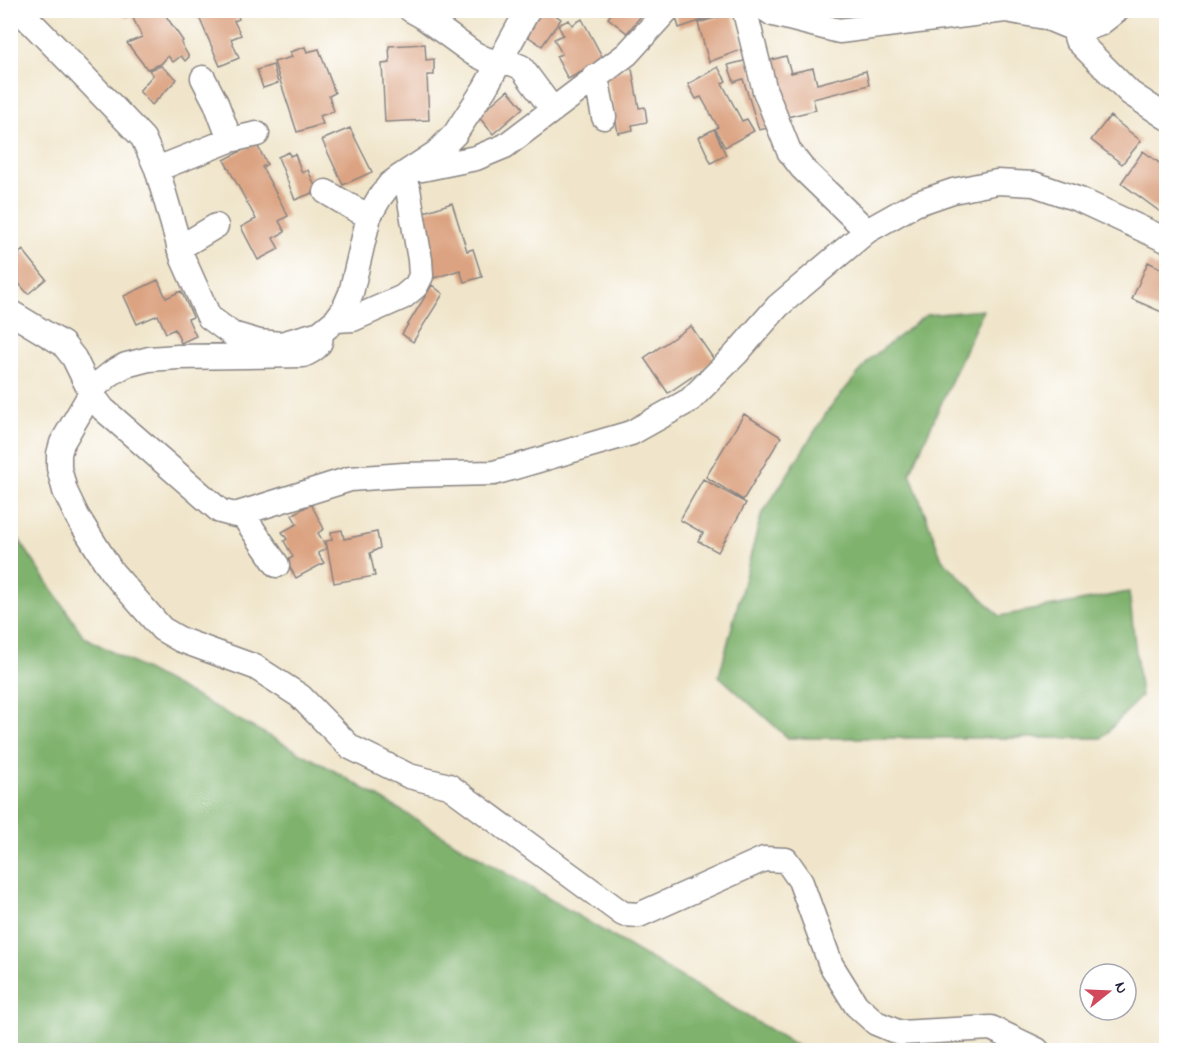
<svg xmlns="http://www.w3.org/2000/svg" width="1177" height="1061" font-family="'Indie Flower',sans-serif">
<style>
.forest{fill:#7fb26d;stroke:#506a54;stroke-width:1.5}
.building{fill:#dba381}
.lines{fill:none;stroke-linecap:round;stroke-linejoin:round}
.minor-casing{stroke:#898482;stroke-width:27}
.minor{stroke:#fff;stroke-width:24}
</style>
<rect width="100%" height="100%" fill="#fff"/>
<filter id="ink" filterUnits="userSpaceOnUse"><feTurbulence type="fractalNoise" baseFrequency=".0167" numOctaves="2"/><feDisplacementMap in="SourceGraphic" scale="12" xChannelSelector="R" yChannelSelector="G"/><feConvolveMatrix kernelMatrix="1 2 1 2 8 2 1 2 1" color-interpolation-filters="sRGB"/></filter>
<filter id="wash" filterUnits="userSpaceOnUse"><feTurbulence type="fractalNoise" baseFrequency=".008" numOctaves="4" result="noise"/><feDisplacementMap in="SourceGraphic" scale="24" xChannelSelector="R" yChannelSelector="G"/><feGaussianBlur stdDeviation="1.35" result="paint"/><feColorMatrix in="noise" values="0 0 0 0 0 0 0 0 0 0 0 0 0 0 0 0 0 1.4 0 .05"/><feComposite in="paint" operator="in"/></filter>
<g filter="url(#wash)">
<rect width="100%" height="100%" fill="#f0e5ca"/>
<path class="forest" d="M983 310 910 473 942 559 1000 616 1129 592 1141 696 1102 738H788L719 676 761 516 829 409 871 358 926 315Z
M10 526 84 637 331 769 804 1050H11Z"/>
<g id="blocks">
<path class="building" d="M132 10H162L183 41 181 43 189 57 185 61 181 56 173 62 168 56 161 64 147 69 127 43 142 37 132 16 125 18 124 15Z
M196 10H236L239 19 234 21 241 35 231 39 239 58 220 66Z
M539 10H548L561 19 542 46 523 33Z
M607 10H646L627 33 608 18 611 14Z
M684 10H719L720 14 679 28 675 14Z
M732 13 743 49 709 62 698 23Z
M582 19 604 60 568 79 556 56 562 54 554 39 563 35 558 25 569 20 572 25Z
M425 44 426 60 434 59V75H427L429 120 385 122 382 64 390 63 389 46Z
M305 47 307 52 319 49 335 93 329 96 334 111 320 116 323 124 297 132 274 62 292 57 290 52Z
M786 56 791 73 813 68 817 84 866 71 869 85 813 99 816 110 783 118 763 62Z
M748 60 769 128 759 130 743 79 734 82 728 65Z
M273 65 278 83 263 88 257 70Z
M161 66 177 79 152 105 139 91 153 75 149 70Z
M718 67 726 81 722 83 742 121 747 119 754 131 725 147 715 129 718 127 701 97 696 99 688 84Z
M632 69 639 108 645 107 647 122 632 125 633 130 618 133 607 73Z
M508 90 523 108 493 134 478 116Z
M1110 116 1141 141 1122 164 1091 140Z
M350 128 372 172 343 185 322 140Z
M714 129 726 155 711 163 699 137Z
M256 143 267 164 262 167 288 216 279 221 285 232 273 238 279 249 258 260 241 227 256 219 224 160Z
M1143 151 1166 168V216L1121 183Z
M289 152 290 156 295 154 302 173 308 170 317 191 295 200 278 157Z
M452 203 467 251 473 249 482 277 464 282 460 270 431 279 418 214Z
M23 250 46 279 28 294 10 273V261Z
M1148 262 1166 271V307L1164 313 1132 299Z
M158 280 166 298 181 291 193 317 188 319 196 336 181 343 175 329 166 333 158 315 137 324 124 296Z
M432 285 443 294 413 342 402 334Z
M691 326 715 361 668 393 644 358Z
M744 414 781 437 743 500 706 477Z
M703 479 746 503 718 552 698 541 703 533 680 520Z
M311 504 324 529 318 533 327 548 318 553 324 563 296 578 286 561 293 557 284 541 287 539 282 532 297 524 292 515Z
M342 530 344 539 377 532 380 548 370 553 375 576 334 583 326 541 332 540 331 532Z"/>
</g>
</g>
<g filter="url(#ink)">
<use href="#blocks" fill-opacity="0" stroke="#898482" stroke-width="1.5"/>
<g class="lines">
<defs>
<path id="minor" d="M19 10 73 65 143 138 157 169 183 259 209 317 232 334 259 342 281 344 320 333 336 320 344 309 351 293 369 216 380 197 390 184 401 176 436 153 455 134 485 88 528 10
M411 10 422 16 473 53 485 59 499 63H511L521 67 553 110
M745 10V12L765 91 789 151 802 168 867 231
M767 10 773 14 839 31 1005 10
M1006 10 1045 17 1074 29 1087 28 1099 24 1117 10
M1074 29 1077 40 1130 93 1166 117
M594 77 597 82 604 117
M203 78 216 103 230 140
M157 169 230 140 257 134
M417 169H422L476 158 505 146 627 54 667 10
M326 192 353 208 369 216
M179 248 216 226
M10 312 63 344 74 358 91 393 103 409 220 511 235 515 350 479 404 475 494 473 631 433 690 400 736 354 778 306 867 231 915 204 953 191 997 182 1034 184 1080 200 1166 240
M336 320 353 319 403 297 416 286 421 276 420 260 408 189 401 176
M320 333C323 345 313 351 303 355L178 357 149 359 126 365 113 372 99 383 91 393 62 443 59 454V468L65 491 77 516 112 572 162 629 181 640 255 667 300 696 350 747 409 776 449 786 623 914 639 915 764 859 786 860 800 880 831 965 856 1005 876 1023 900 1033 991 1028 1037 1050
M242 514 277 565"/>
</defs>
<use href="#minor" class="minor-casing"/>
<use href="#minor" class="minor"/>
</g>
</g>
<rect width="1177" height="1061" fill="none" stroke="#fff" stroke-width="36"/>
<g transform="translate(1108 992) rotate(72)"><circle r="28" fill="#ffffff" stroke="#a7a7b1" stroke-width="1.5"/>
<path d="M0-4.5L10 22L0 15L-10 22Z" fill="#d1495b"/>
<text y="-9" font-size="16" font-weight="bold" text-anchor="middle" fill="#22223b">N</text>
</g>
</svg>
